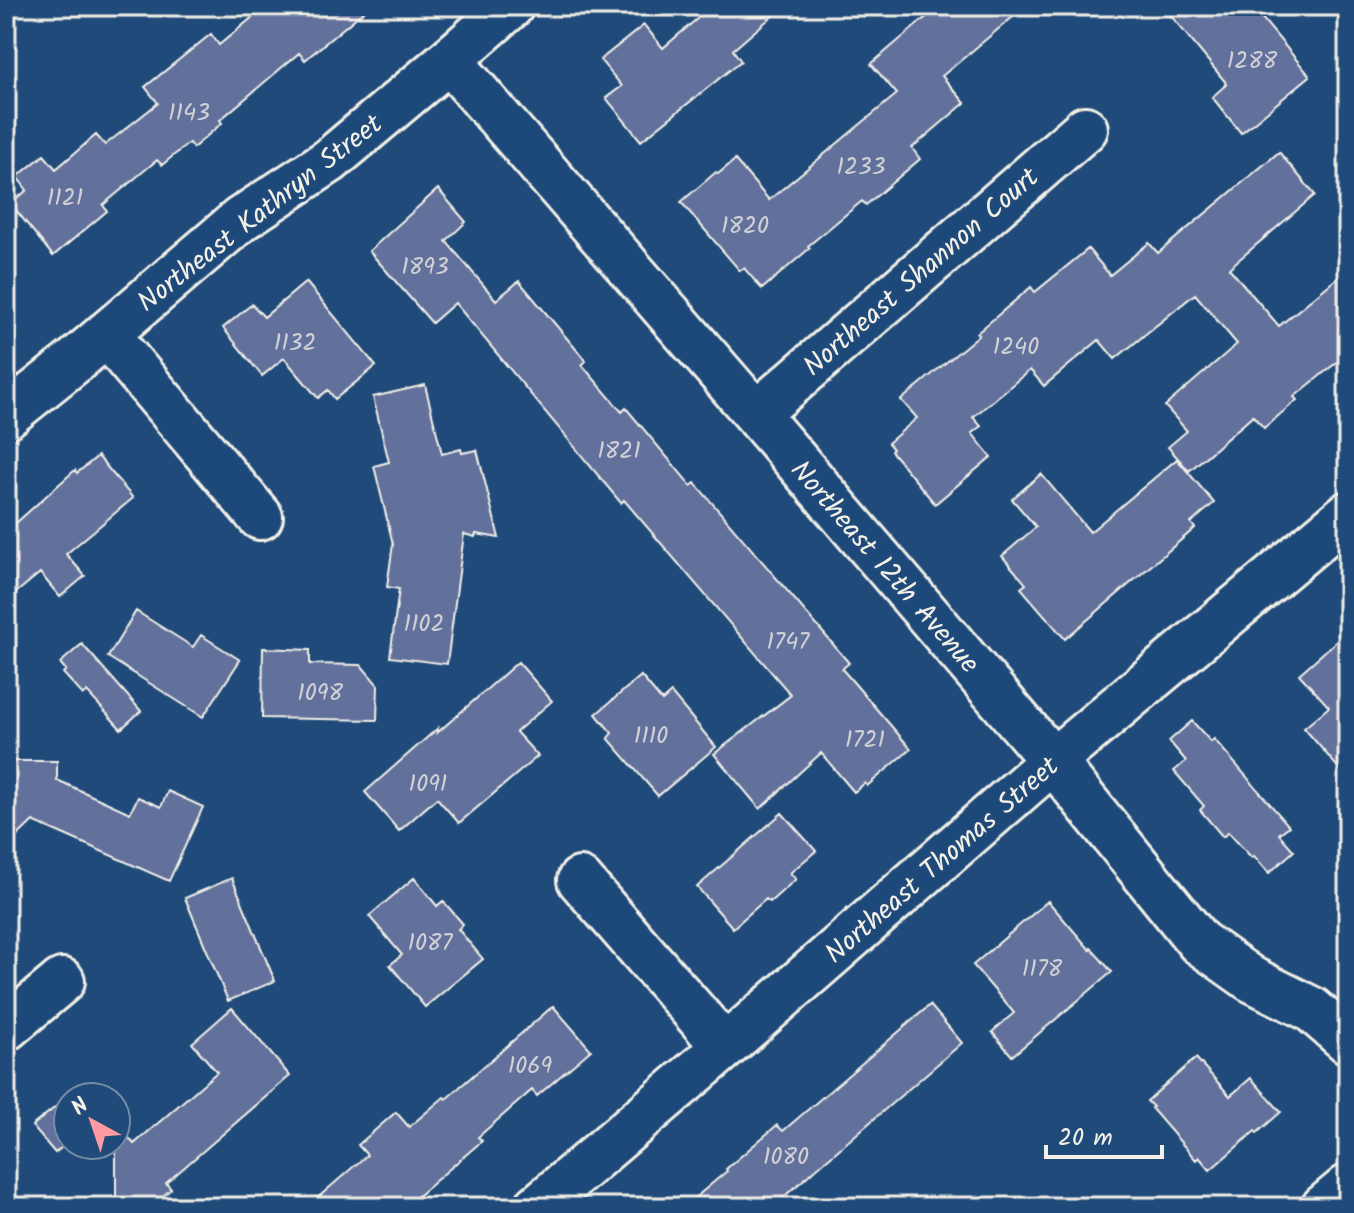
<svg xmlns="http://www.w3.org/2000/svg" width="1354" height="1213" font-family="Kalam,sans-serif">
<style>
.building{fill:#626f9c;stroke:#f4f1e8;stroke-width:2}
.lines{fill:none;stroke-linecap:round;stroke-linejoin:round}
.minor-casing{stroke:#f4f1e8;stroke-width:50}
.minor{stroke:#1f4a7a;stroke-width:44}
.labels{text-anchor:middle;stroke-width:6;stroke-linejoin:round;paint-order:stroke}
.number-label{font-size:24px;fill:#d0d0d5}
.street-label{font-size:28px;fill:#f4f1e8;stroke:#1f4a7a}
</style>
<rect width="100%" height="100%" fill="#1f4a7a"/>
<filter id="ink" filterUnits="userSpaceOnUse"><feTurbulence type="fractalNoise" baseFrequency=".0125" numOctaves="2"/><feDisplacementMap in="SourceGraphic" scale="16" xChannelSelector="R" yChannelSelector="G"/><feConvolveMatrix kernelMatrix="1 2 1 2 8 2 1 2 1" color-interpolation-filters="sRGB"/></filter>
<g filter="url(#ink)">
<path class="building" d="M266 6H370L305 60 299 53 220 120 222 123 193 148 189 143 162 165 157 160 103 205 107 211 53 256 11 204 27 190 17 177 44 155 56 169 96 135 105 145 158 103 145 87 211 34 219 45Z
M712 6H784L733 50 741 61 641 141 606 98 622 86 600 60 644 25 663 48Z
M939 6H1026L942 76 965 103 912 148 920 159 866 205 862 201 808 246 810 248 762 289 744 268 740 271 681 202 716 172 718 174 735 160 769 200 897 94 871 64Z
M1163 6H1252L1310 76 1241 133 1212 97 1227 84Z
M1279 152 1315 195 1229 268 1279 326 1348 269V353L1294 397 1297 400 1264 428 1253 416 1189 471 1168 447 1187 431 1165 406 1237 344 1195 294 1115 359 1099 340 1044 386 1030 370 973 417 981 426 972 433 991 457 935 504 891 451 893 449 888 443 917 418 901 400 979 335 977 333 1031 287 1035 292 1088 249 1110 275 1149 243 1158 253Z
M438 189 466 222 446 241 496 300 519 281 586 361 582 365 622 412 626 408 691 486 695 483 849 663 842 669 911 749 867 786 865 783 854 792 821 753 760 809 714 754 791 695 624 500 621 503 455 303 432 323 369 251Z
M306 282 376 366 335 399 328 390 318 398 284 358 262 376 223 328 252 304 264 317Z
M425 385 442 454 461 449 462 453 477 450 499 538 476 534 475 537 464 534 447 664 390 657 399 589 387 587 393 544 374 466 389 462 373 397Z
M98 456 133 498 66 554 85 576 60 597 40 573 6 601V532L75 470 77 473Z
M1177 459 1214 503 1191 523 1195 528 1065 639 1021 588 1026 584 1002 556 1036 527 1012 499 1041 474 1090 532Z
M136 611 193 647 201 635 240 660 203 717 108 657Z
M1348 631V779L1304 728 1329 707 1299 674Z
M82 644 141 711 121 729 87 692 83 695 63 673 66 670 60 663Z
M263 648 310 650V664L361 665 378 685 377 720 262 718Z
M518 662 552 701 516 732 538 756 459 823 437 798 399 831 365 792 438 728 437 733Z
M641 676 662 701 671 693 716 747 658 796 608 738 612 733 596 714Z
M1192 721 1211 742 1214 739 1289 826 1279 834 1294 851 1269 873 1254 856 1252 858 1228 832 1223 837 1200 810 1204 806 1174 771 1186 761 1169 741Z
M6 761H57V780L130 813 138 797 161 807 168 791 203 807 169 881 33 821 6 847Z
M782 813 816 851 790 873 796 879 770 902 766 899 733 928 697 887Z
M232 878 275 981 228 1001 185 898Z
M414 878 437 906 443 901 463 924 458 929 483 959 425 1007 390 965 402 955 369 916Z
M1048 901 1090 950 1091 948 1112 972 1012 1056 992 1032 1014 1013 973 965Z
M930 1005 962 1043 772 1207H684L727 1171 726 1169 777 1125 783 1131Z
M553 1006 591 1050 537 1096 532 1090 478 1137 482 1141 405 1207H307L367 1155 358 1145 396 1112 409 1127 444 1097 446 1099Z
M232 1008 290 1076 166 1183 171 1189 150 1207H116V1123L134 1144 217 1072 192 1043Z
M1196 1058 1230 1096 1251 1078 1281 1112 1257 1133 1255 1131 1210 1170 1199 1157 1196 1160 1151 1108 1153 1107 1147 1101Z
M58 1105 68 1117V1142L55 1153 32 1126Z"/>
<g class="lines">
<defs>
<path id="minor" d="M449 60 756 414 1053 761 1199 942 1251 979 1311 1009 1348 1041
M106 334 260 517
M756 414 1085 129
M6 416 76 360 241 219 329 161 449 60 511 6
M580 880 725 1047
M6 1028 62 981
M537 1207 725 1047 1053 761 1348 514
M1324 1207 1348 1187"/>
</defs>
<use href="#minor" class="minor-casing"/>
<use href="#minor" class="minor"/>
</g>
</g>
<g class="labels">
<g class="number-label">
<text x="1252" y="68">1288</text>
<text x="189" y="120">1143</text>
<text x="861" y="174">1233</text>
<text x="65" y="205">1121</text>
<text x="745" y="233">1820</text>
<text x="425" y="274">1893</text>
<text x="295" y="350">1132</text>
<text x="1016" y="354">1240</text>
<text x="619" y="458">1821</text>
<text x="424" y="631">1102</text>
<text x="788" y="649">1747</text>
<text x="320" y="700">1098</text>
<text x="651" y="743">1110</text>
<text x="865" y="747">1721</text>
<text x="428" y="791">1091</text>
<text x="430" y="950">1087</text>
<text x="1042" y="976">1178</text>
<text x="530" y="1073">1069</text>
<text x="786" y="1164">1080</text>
</g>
<g class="street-label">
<text transform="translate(259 212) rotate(-38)" y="10">Northeast Kathryn Street</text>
<text transform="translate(920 271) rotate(-41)" y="10">Northeast Shannon Court</text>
<text transform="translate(886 566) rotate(49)" y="10">Northeast 12th Avenue</text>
<text transform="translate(941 859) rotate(-41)" y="10">Northeast Thomas Street</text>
</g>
</g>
<rect width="1354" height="1213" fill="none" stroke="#1f4a7a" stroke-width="32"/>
<rect x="16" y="16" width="1322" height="1181" fill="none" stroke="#f4f1e8" stroke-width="3" filter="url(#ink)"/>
<g transform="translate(92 1121) rotate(320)"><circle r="38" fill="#1f4a7a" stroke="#748da6" stroke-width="2"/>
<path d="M0-6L14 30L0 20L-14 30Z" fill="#ff9aa2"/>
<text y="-12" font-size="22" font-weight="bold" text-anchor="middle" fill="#f4f1e8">N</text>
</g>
<path d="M1046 1145v12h116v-12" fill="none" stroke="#f4f1e8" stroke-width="4"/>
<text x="1058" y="1145" font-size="24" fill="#f4f1e8" stroke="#1f4a7a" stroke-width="6" paint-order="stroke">20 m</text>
</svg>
